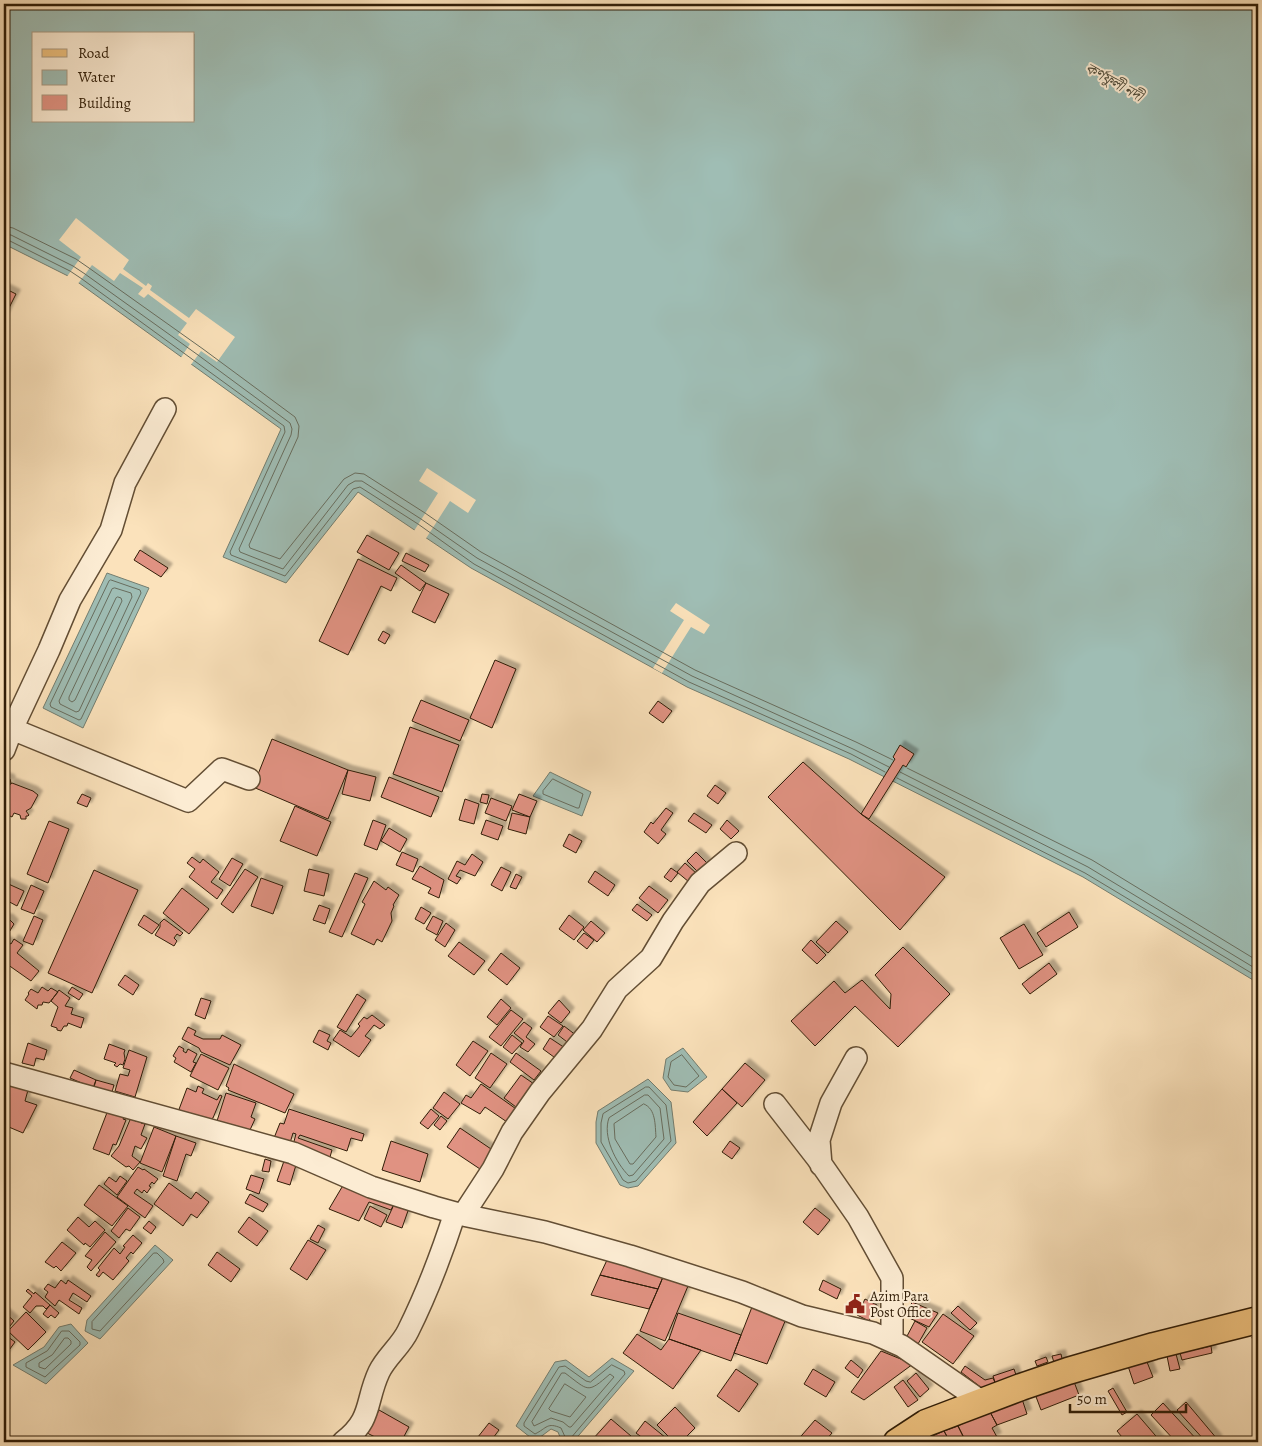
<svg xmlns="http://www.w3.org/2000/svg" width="1262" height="1446" font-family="Alegreya,'Noto Serif Bengali',serif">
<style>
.water{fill:#9fbdb4;stroke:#737d6f;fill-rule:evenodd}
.pier{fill:#fbe2bb}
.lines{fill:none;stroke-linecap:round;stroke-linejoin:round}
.shore{stroke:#686d5e;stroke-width:1}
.building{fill:#e09282;stroke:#301d07;filter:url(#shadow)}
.minor-casing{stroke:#634e34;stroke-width:24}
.major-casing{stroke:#301d07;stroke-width:29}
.minor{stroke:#fcecd3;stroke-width:21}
.major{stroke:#eec17e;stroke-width:26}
.labels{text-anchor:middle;stroke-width:4;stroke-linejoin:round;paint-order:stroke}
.poi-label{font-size:14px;fill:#301d07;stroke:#fcecd3;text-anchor:start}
.water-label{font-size:15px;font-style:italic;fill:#514d3b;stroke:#fcecd3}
</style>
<defs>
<filter id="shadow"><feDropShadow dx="4.5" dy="-4.5" stdDeviation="1" flood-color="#0004"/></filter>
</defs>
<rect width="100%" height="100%" fill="#fbe2bb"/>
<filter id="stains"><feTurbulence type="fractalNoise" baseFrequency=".004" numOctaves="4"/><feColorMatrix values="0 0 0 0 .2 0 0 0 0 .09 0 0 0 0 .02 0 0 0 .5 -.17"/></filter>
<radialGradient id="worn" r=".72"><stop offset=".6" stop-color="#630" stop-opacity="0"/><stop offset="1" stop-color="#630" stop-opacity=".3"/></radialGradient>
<path class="water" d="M4 4H1258V983L1083 877 849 759 687 687 662 673 471 568 358 492 286 583 223 557 281 429 79 283 68 276 4 244ZM34 34H194V121H34Z
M107 573 149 588 83 728 43 708Z
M550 772 591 792 582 816 533 796Z
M683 1048 707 1077 688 1092 671 1090 663 1078 666 1059Z
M648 1079 671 1102 676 1143 638 1186 628 1188 620 1185 596 1143V1122L598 1111Z
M155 1245 173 1260 100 1339 85 1331 87 1320Z
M71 1324 88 1343 46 1384 13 1365 44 1347 59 1327Z
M612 1358 634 1371 573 1442H562L558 1432 551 1429 535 1441 516 1426 555 1362 566 1360 589 1377Z"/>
<path class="pier" d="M76 218 129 260 123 269 146 286 148 283 152 286 150 290 189 318 196 309 235 337 217 362 201 351 190 366 180 359 190 344 178 335 187 323 148 294 144 298 138 294 143 288 120 273 114 281 92 265 77 285 66 278 81 257 59 240Z
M427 468 476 500 468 513 450 501 425 540 414 531 438 493 419 481Z
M676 603 710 625 704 634 691 627 662 673 653 668 684 620 670 611Z"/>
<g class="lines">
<path class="shore" d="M4 226 13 228 76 259 89 268 203 349 295 417 299 426 298 437 249 545 250 548 280 559 344 479 355 473 364 474 425 513 481 552 695 670 856 742 893 760
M4 234 11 235 73 266 85 274 198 355 290 423 292 429 291 435 239 549 240 552 283 569 348 485 355 481H362L421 519 477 558 692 676 853 749 889 767
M4 240H8L70 271 82 279 284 426 285 432 230 552 231 555 285 576 353 489 360 487 418 524 474 564 689 682 851 754 885 772
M111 580 140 590 141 593 81 719 79 720 51 707 50 704 109 581Z
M115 588 131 593 132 597 79 711 76 712 60 704 59 701 112 589Z
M118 597 121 598 122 601 75 700 72 702 69 700V697L116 598Z
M907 768 1092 860 1258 961
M900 772 1088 867 1258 970
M897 778 1085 873 1258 977
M553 779 583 794 579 808H577L543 794V791Z
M682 1055 699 1076 686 1087 674 1085 668 1077 671 1062Z
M646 1087H649L666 1105 671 1141 636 1181 628 1183 623 1180 601 1142V1123L603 1114Z
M645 1095H648L660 1108 664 1139 633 1175 629 1176C616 1163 602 1136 609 1118Z
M644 1104C656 1109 655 1125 656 1137L633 1164H630L615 1139 614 1124Z
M154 1253H157L163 1259 164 1262 100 1331 92 1329V1322Z
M62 1331H69L80 1342V1345L45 1377 26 1367V1363L47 1351Z
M65 1338H68L71 1341V1344L45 1369 39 1367V1363L52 1355Z
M612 1365 624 1371 625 1374 570 1439H566L561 1428C547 1422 547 1428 535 1434L524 1426V1423L559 1367 565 1366 586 1381 590 1382Z
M562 1373H565C589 1391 587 1394 610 1374L614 1377 571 1427H569L563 1422 551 1418 534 1426 532 1422Z
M565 1384 586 1397 570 1417 551 1411 549 1409Z"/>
</g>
<path class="building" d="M4 288 16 294 4 318Z
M367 535 399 553 389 570 357 552Z
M140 550 168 568 161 577 134 560Z
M406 553 429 565 425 572 402 561Z
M358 559 397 578 391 591 381 586 348 655 319 641Z
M401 565 426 583 420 591 395 573Z
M426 583 449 594 435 623 412 612Z
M383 631 390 635 385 644 378 640Z
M495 660 516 669 492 728 470 718Z
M421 700 469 720 460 741 412 721Z
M658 701 672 711 663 723 649 713Z
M410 727 459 745 442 792 393 774Z
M272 739 348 770 328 819 253 787Z
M900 745 914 754 906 767 903 765 869 819 861 814 895 759 893 757Z
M803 762 861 814 945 877 900 930 768 797Z
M348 770 376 777 370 801 342 794Z
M4 777 10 779 11 783 7 784 4 792Z
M389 777 439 797 431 817 381 797Z
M12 783 33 791 38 795 31 808 26 811 29 815 28 816H26V819H21L20 815 14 813 12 817 8 815 9 812 4 807V798L8 786Z
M715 785 726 793 718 804 707 796Z
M82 794 91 798 87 807 77 803Z
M482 794 489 795 487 804 480 802Z
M519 794 537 801 530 817 512 810Z
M491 798 512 806 506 821 485 813Z
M465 799 479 804 474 824 459 820Z
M295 806 331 822 317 856 280 841Z
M666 808 673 813 661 830 666 834 658 844 644 832 651 822 653 824Z
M512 813 530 817 526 834 508 829Z
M694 813 712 825 706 833 688 821Z
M373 820 386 825 377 850 364 845Z
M486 820 503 826 498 840 481 834Z
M727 820 739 831 731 839 720 829Z
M49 821 69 829 48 883 27 874Z
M389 828 407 839 400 852 381 841Z
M569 834 582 841 576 853 563 846Z
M402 852 418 859 413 872 396 865Z
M696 852 707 863 698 872 687 861Z
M472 854 483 862 475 876 460 870 456 876 461 878 457 884 448 879 457 861 465 865Z
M192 857 200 863 203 859 219 872 211 882 223 890 217 899 189 877 195 869 187 863Z
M232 858 243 864 230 886 219 879Z
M685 863 697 874 689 882 677 872Z
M420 866 444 880 439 898 428 893 431 888 412 879Z
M501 867 511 872 502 891 491 885Z
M671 868 678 873 671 882 664 877Z
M245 869 258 877 233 913 221 904Z
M309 869 329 874 324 896 304 891Z
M94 870 138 890 92 993 48 973Z
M595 871 615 885 608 896 588 882Z
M355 873 368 878 342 937 329 932Z
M516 874 522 877 516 889 510 887Z
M261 878 283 886 273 914 251 906Z
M374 881 386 890 388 887 399 895 393 905 394 906 391 913 392 921 382 942 377 939 374 945 351 934 365 904 362 902Z
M4 882 24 891 17 906 4 899Z
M31 885 44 891 34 914 21 909Z
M649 886 668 900 658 913 639 898Z
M182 888 209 909 189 934 163 913Z
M637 904 652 915 647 921 632 910Z
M319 905 330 909 325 924 313 920Z
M421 907 431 913 424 924 415 919Z
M1069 912 1078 927 1046 947 1037 933Z
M144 915 159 925 152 934 138 925Z
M569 915 584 927 574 940 559 929Z
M34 916 43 920 33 945 23 941Z
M433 916 443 921 437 935 426 929Z
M4 917 7 919 8 918 14 924 8 934 4 931Z
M164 919 183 933 180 936 177 934 174 938 177 941 174 946 155 935 160 927V923Z
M591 921 605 933 597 942 583 930Z
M836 921 848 932 828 953 816 942Z
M446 923 455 930 445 947 435 940Z
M1024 924 1043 955 1019 969 1000 938Z
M584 933 594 940 587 949 577 941Z
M14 939 23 945 17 953 39 971 31 981 4 962V942L6 941 11 944Z
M811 940 826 955 817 964 802 950Z
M459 942 485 961 474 975 448 956Z
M903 947 950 994 898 1047 855 1006 815 1046 791 1021 834 981 845 993 862 980 890 1009 891 994 875 975Z
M501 953 520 968 507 985 488 970Z
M1049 963 1057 974 1030 994 1022 984Z
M125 975 139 985 133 995 118 985Z
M42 987 48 991 51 988 58 992 49 1003 43 1002 42 1005H38L37 1009 25 1000 29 994 28 993 31 989 38 993Z
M72 987 83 994 79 1000 68 993Z
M59 990 70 998 65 1006 73 1008 71 1014 84 1018 81 1028 68 1023 67 1026H64L61 1031 57 1030V1028L51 1026 58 1007 51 1001Z
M357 994 366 1000 346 1032 337 1027Z
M201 998 211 1001 205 1019 195 1015Z
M501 999 511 1008 497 1025 487 1017Z
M559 1000 570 1012 561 1023 548 1013Z
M511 1010 523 1019 501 1046 489 1037Z
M372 1015 385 1025 380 1029 374 1025 365 1036 371 1040 359 1057 333 1040 340 1030 351 1037 360 1026 358 1024 364 1017 367 1019Z
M548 1016 563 1026 554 1037 540 1027Z
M524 1022 532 1028 526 1037 535 1044 528 1052 520 1047 524 1041 514 1033Z
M564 1026 577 1036 571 1045 558 1035Z
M188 1027 196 1031 194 1035 203 1039H220L222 1035 241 1045 230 1065 201 1052 199 1048 182 1039Z
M319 1030 330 1035 327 1041 331 1043 328 1050 313 1042Z
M512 1035 522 1043 512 1054 503 1047Z
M550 1038 565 1048 558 1060 543 1049Z
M473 1041 488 1051 470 1076 456 1065Z
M28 1043 47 1050 44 1060 36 1058 34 1066 22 1063Z
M109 1044 125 1050 124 1053 125 1059 123 1065 120 1064 117 1067 114 1065 116 1063 104 1059Z
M179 1046 184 1049 183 1051 186 1053 188 1049 197 1054 193 1062 196 1063 191 1072 174 1062 176 1058 173 1056Z
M129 1050 147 1057 135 1097 115 1091 120 1074 128 1076 130 1070 123 1068Z
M491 1053 507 1064 490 1088 475 1078Z
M516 1053 541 1071 534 1080 510 1062Z
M201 1054 229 1068 218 1090 190 1076Z
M745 1063 765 1080 742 1107 722 1089Z
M234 1064 294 1094 285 1113 228 1090 229 1088 226 1086Z
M74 1070 96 1080 93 1088 70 1078Z
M521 1075 537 1086 520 1110 504 1098Z
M96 1080 114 1085 112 1092 94 1087Z
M4 1081 28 1090 25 1101 37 1105 23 1133 4 1125V1101L7 1095 4 1093Z
M481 1084 519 1111 510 1124 485 1107 480 1114 461 1103 466 1095 471 1098Z
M198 1086 204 1089 202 1093 217 1100 220 1095 222 1096 213 1118 207 1121 178 1112 187 1088 196 1092Z
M722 1089 737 1103 707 1136 693 1122Z
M444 1092 460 1104 448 1119 433 1108Z
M226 1093 256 1103 251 1117 255 1119 250 1130 247 1129 246 1131 217 1121Z
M289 1109 364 1134 362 1141 351 1138 347 1151 300 1135 298 1138 332 1150 330 1157 293 1145 296 1134 293 1133 290 1143 274 1138 280 1123 284 1124Z
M431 1109 439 1116 428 1129 420 1123Z
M108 1110 124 1117 123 1119 126 1120 116 1145 113 1144 109 1155 93 1149Z
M132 1115 137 1116 135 1121H138L139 1119 142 1120 141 1123 145 1124 141 1135 147 1138 141 1149 135 1146 132 1156 140 1162 133 1170 129 1166 126 1167 111 1156 119 1146Z
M441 1116 447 1121 440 1130 434 1125Z
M154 1127 176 1136 162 1172 140 1163Z
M460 1128 494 1151 480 1169 447 1147Z
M176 1136 196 1143 191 1156 186 1154 177 1181 163 1176Z
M391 1141 428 1154 420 1182 382 1170Z
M730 1141 740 1148 732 1159 722 1152Z
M265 1159 271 1161 269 1172 262 1171Z
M284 1161 296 1165 290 1185 277 1181Z
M138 1167 143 1170 144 1169 158 1179 154 1184 152 1182 149 1186 151 1187 147 1193 144 1190 142 1193 137 1189 134 1193 153 1206 145 1218 117 1197Z
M251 1175 264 1179 259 1194 246 1189Z
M120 1176 127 1181 117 1195 104 1184 109 1177 116 1182Z
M345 1182 396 1200 391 1210 369 1202 359 1221 329 1209Z
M169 1183 191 1199 196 1192 209 1202 197 1218 191 1214 183 1226 154 1204Z
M99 1185 128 1206 112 1226 84 1205Z
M250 1194 268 1204 263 1212 245 1203Z
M396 1200 410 1205 402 1228 386 1222Z
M370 1206 387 1215 381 1227 364 1219Z
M128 1208 140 1217 130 1231 126 1229 119 1238 111 1231Z
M815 1208 830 1220 818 1235 803 1222Z
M78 1217 89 1227 95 1221 105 1230 90 1247 85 1243 84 1245 67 1230Z
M249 1217 268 1231 257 1246 238 1232Z
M149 1221 156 1227 151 1234 143 1228Z
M318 1225 325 1229 318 1243 310 1239Z
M105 1232 116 1242 91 1271 87 1267 92 1260 85 1256Z
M133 1235 142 1243 133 1254 131 1252 126 1258 129 1261 113 1280 103 1272 99 1277 96 1275 100 1270 98 1268 114 1248 120 1254 125 1247 123 1246Z
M308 1240 326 1250 307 1280 290 1269Z
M62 1242 76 1253 61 1271 56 1266 54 1268 45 1262Z
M217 1252 240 1269 231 1282 208 1265Z
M607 1260 663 1277 658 1289 600 1275Z
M600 1275 658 1289 649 1309 591 1295Z
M663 1277 688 1286 665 1341 640 1331Z
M61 1280 66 1284 68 1280 91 1296 87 1302 73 1293 69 1300 82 1308 79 1314 59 1300 55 1306 45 1297 48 1292 44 1289 48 1284 55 1288Z
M823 1280 841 1289 837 1299 819 1290Z
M28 1289 34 1294 35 1292 50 1305 46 1309 43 1306H36L30 1313 23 1307 32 1296 26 1291Z
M865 1299 877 1305 869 1321 857 1315Z
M912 1302 938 1313 929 1327 907 1317Z
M50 1305 59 1313 55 1318 51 1315 48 1318 43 1314Z
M958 1306 977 1323 970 1330 951 1313Z
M752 1307 786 1319 767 1364 734 1353Z
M4 1312 14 1321 6 1331 4 1329Z
M26 1312 46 1332 28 1350 8 1331Z
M678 1313 741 1335 731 1361 669 1339Z
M943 1314 974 1336 953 1364 922 1342Z
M915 1321 927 1328 918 1344 906 1338Z
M4 1334 15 1342 4 1357Z
M637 1334 661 1350 669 1339 701 1350 673 1389 623 1353Z
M1258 1336V1355L1257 1356 1252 1337Z
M1211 1346 1212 1353 1182 1360 1180 1353Z
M881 1351 913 1364 864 1400 851 1392Z
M1061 1354 1063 1363 1055 1366 1052 1356Z
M1176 1354 1180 1369 1170 1371 1167 1356Z
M1046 1357 1048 1362 1037 1366 1035 1361Z
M1145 1357 1153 1377 1134 1384 1127 1363Z
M851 1360 863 1370 858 1378 845 1368Z
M965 1366 985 1380 993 1378 996 1385 983 1389 961 1372Z
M736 1369 758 1384 739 1412 717 1396Z
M813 1369 835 1382 826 1397 804 1384Z
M1014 1369 1017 1378 996 1385 993 1376Z
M916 1373 929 1389 920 1397 907 1381Z
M1073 1379 1079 1395 1041 1410 1035 1394Z
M903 1380 918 1400 908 1407 894 1387Z
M1113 1388 1127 1412 1122 1415 1108 1391Z
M1022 1399 1027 1414 997 1425 989 1410Z
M1186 1402 1218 1440 1215 1442H1206L1177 1410Z
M1163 1403 1199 1442H1176L1151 1415Z
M675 1407 695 1428 681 1442H674L657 1425Z
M379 1410 409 1427 401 1442H385L367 1433Z
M989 1410 997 1425 992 1428 997 1437 988 1442H974L971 1437 965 1440 958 1426Z
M1137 1414 1161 1442H1126L1117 1431Z
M611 1419 638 1442H594L592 1440Z
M815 1420 832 1433 824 1442H796Z
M645 1421 671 1442H648L636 1433Z
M489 1423 499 1430 490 1442H474Z
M958 1426 965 1440 962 1442H950L944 1431Z
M944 1431 950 1442H930L928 1438Z"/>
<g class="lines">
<defs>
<path id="minor" d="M12 729 188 801 222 769 249 779
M4 750 12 729 49 650 70 600 111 530 125 483 165 409
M4 1073 293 1153 371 1187 434 1207 463 1215 545 1232 630 1256 742 1292 802 1316 873 1333 902 1346 981 1401
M775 1104 817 1158 858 1217 892 1278V1341
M821 1165 819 1140 831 1103 856 1058
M463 1215 493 1169 512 1132 540 1092 592 1029 617 989 651 958 673 921 700 883 736 853
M343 1442C373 1419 365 1402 379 1372 386 1357 401 1346 408 1331 427 1293 442 1253 455 1213"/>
<path id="major" d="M897 1442 926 1423 1021 1387 1068 1371 1154 1346 1258 1320"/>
</defs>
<use href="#minor" class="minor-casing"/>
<use href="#major" class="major-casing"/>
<use href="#minor" class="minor"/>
<use href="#major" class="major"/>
</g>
<defs>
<symbol id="civic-bare" viewBox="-9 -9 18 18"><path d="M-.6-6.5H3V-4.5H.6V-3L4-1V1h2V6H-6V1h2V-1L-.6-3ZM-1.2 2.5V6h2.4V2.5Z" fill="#8f2418" stroke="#fcecd3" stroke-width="2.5" paint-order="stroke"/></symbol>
</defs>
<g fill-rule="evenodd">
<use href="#civic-bare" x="841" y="1290" width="28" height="28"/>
</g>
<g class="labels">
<g class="poi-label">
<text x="870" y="1301">Azim Para<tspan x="870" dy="16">Post Office</tspan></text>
</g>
<g class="water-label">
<text transform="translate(1114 82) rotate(29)" y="5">কর্ণফুলী নদী</text>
</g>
</g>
<rect width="1262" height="1446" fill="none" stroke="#fbe2bb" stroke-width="20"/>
<rect x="5" y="5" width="1252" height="1436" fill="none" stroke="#301d07" stroke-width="2.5"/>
<rect x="10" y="10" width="1242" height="1426" fill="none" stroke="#301d07"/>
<rect x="32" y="32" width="162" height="90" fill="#fcecd3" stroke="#aa9981"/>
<rect x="42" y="49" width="25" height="8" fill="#eec17e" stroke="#aa9981"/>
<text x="78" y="58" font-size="15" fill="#301d07">Road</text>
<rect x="42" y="70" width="25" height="15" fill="#9fbdb4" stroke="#aa9981"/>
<text x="78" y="82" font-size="15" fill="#301d07">Water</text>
<rect x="42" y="95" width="25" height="15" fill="#e09282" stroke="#aa9981"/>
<text x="78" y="108" font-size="15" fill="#301d07">Building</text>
<path d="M1070 1404v8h116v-8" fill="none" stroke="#301d07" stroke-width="2.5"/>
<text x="1077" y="1404" font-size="15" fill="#301d07" stroke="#fcecd3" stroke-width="4" paint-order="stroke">50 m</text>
<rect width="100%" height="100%" filter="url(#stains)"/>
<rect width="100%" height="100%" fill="url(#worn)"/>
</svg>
